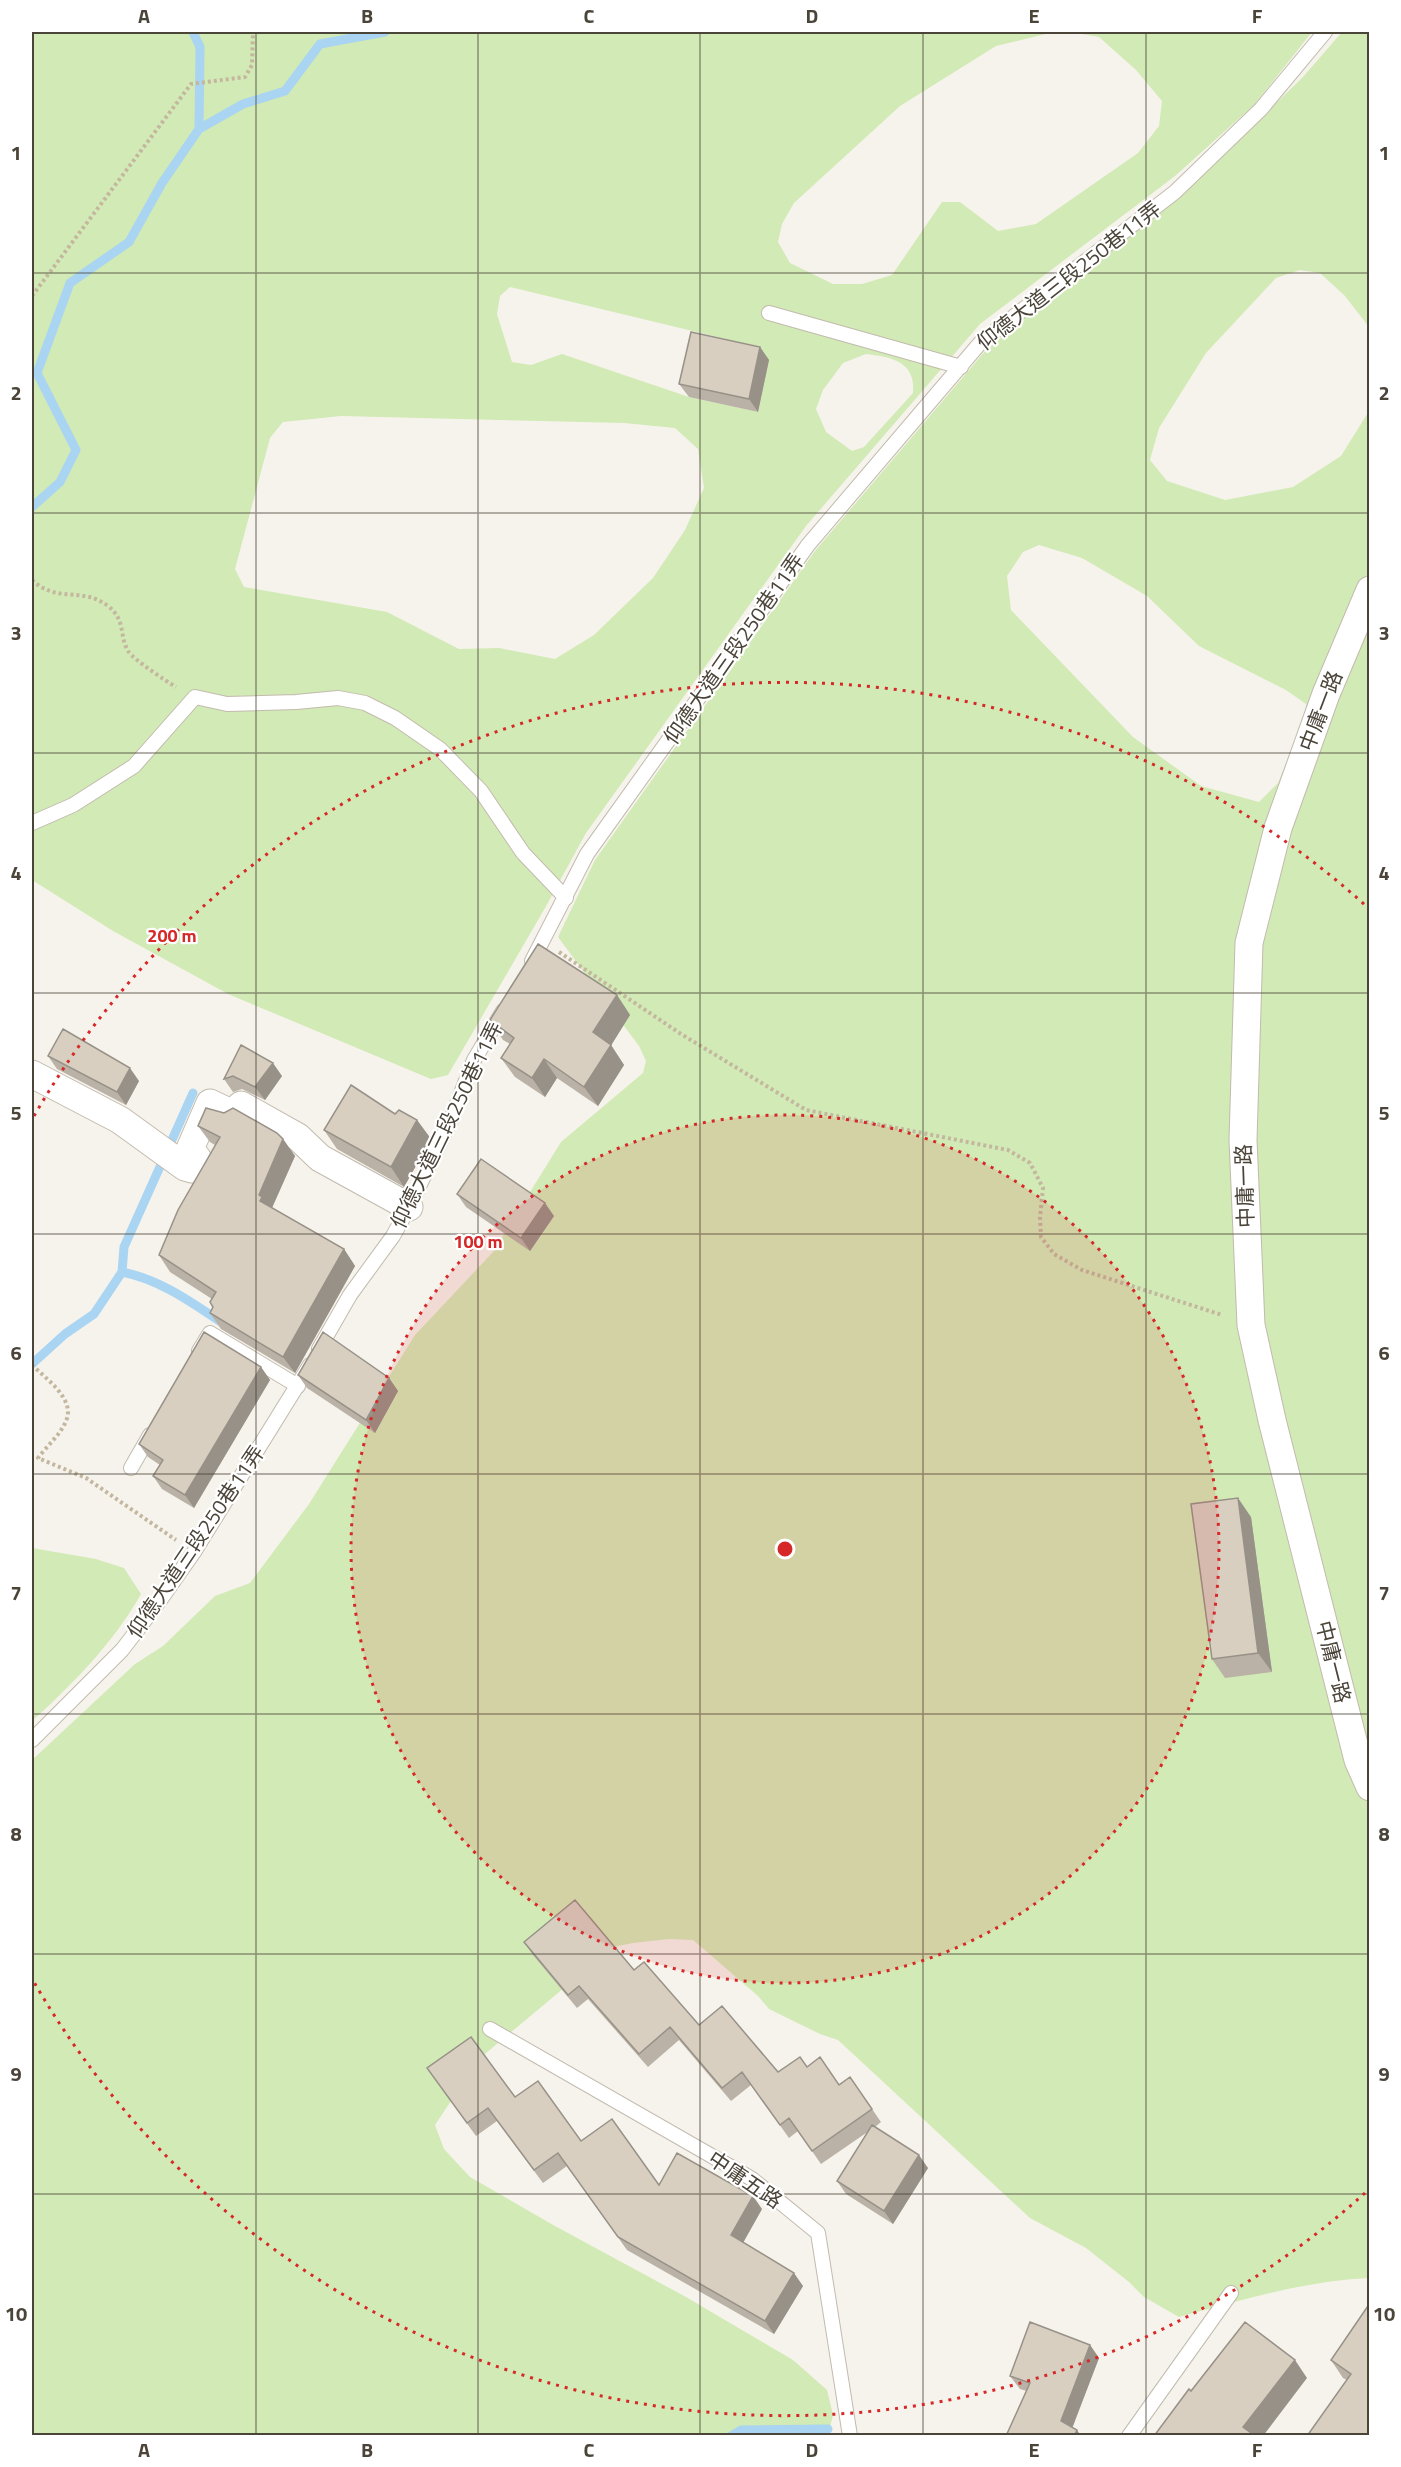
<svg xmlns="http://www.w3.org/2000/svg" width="1401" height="2467" font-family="'Titillium Web','Noto Sans TC',sans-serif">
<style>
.green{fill:#d2eab5;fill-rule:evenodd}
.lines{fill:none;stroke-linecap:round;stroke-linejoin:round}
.stream{stroke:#a9d4f2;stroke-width:9}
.service-casing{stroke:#c2bbae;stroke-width:16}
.minor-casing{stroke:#c2bbae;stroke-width:29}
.path{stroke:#c4b79f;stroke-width:4;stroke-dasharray:3 3;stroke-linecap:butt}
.service{stroke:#fff;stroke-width:14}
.minor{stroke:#fff;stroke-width:27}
.wall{fill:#bab2a6}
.shaded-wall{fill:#979187}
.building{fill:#d8cfc1;stroke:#979187;stroke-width:1.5}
.grid{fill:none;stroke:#4b4439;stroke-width:1.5;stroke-opacity:0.55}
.ring{fill:none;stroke:#d62828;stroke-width:3;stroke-dasharray:3 6}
.labels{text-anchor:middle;stroke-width:4.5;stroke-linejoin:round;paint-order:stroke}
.street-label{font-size:21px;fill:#4b4439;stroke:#fff}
.centre{fill:#d62828;stroke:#fff;stroke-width:3}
.ring-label{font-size:18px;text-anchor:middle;font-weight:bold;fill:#d62828;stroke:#fff;stroke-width:4.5;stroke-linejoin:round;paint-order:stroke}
.neatline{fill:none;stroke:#4b4439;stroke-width:2}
.grid-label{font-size:20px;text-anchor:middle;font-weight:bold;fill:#4b4439}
</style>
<rect width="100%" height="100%" fill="#f6f3ec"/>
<path class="green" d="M32 32H1054L996 46 900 106 794 203 782 224 778 242 790 263 833 284H862L892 275 942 202H960L998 231 1036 224 1138 153 1159 126 1162 101 1136 70 1099 37 1071 32H1312L1255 104 1175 176 980 324 806 526 586 833 545 908 448 1075 431 1079 228 994 113 931 32 880ZM510 287 759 347 769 360 758 412 689 397 562 354 531 365 512 362 497 314 500 296ZM866 354C891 357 916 361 913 393L864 447 852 451 826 432 816 409 823 390 843 363ZM341 416 624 423 675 428 698 449 704 488 685 530 653 578 594 635 555 659 499 648 459 649 387 612 244 587 235 569 270 438 283 422Z
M1342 32H1369V327L1345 296 1320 273 1300 270 1276 278 1206 353 1159 428 1150 460 1167 481 1225 500 1293 487 1341 456 1369 411V2278C1304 2281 1242 2300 1179 2317L1144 2297 1129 2282 1086 2248 1030 2218 838 2040 820 2034 769 2009 758 1996 693 1940 669 1939 633 1943 613 1947 479 2059 435 2125 444 2149 470 2177 555 2226 686 2297 793 2360 827 2390 833 2415 828 2435H32V1760L135 1664 163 1646 215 1596 250 1583 309 1504 415 1335 493 1252 561 1142 643 1073 646 1061 639 1046 558 937 595 860 815 551 986 350 1240 138 1303 77ZM1039 545 1082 558 1147 596 1199 646 1286 690 1306 704 1305 716 1278 783 1259 802 1201 786 1133 737 1011 610 1007 576 1023 552Z
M32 1548 96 1559 124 1568 141 1594C114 1642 73 1684 32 1721Z"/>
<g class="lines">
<path class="stream" d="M199 129 243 104 285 91 320 44 385 32
M32 507 60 482 76 450 37 373 70 283 129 242 162 183 199 129 200 47 193 32
M122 1272C159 1279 191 1302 221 1322
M32 1364 65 1334 94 1314 122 1272 124 1247 193 1093
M731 2436 741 2430 828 2429"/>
<defs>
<path id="service" d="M769 313 961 367
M32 823 73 805 134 766 195 697 227 704 296 702 338 698 365 703 395 718 440 749 481 791 523 853 566 898
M532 961 587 854 808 545 981 342 1175 192 1261 109 1325 32
M319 1349 350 1295 393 1236 409 1207 450 1122 474 1060 503 1011
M199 1351 210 1333 298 1386
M131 1468 150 1435
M32 1740 122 1650 161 1599 194 1552 310 1365
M490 2029 752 2179 818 2233 850 2436
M1129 2436 1231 2293"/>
<path id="minor" d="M1370 590 1326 694 1278 828 1249 943 1243 1140 1251 1325 1272 1420 1358 1760 1370 1787
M32 1074 120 1120 185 1167 192 1169 198 1159 190 1149 210 1103 233 1114 241 1105 298 1137 320 1158 409 1207"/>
</defs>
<use href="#service" class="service-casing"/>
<use href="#minor" class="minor-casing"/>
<path class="path" d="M32 296 191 84 245 77 252 65 253 32
M32 580C58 604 82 586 108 606 126 620 119 635 128 651 134 660 166 681 176 687
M559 952 681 1034 806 1110 1008 1150 1030 1163 1043 1188 1040 1217 1041 1237 1054 1254 1082 1270 1222 1315
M32 1365C45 1378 76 1399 66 1421 61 1434 46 1447 38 1458L86 1478 176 1540"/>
<use href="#service" class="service"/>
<use href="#minor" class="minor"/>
</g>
<path class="wall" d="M760 347 769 360 758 412 689 397 679 384Z
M617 995 630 1015 611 1045 624 1065 598 1106 557 1078 545 1097 515 1077 501 1058 510 1044 503 1040 490 1020Z
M241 1045 282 1076 265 1100 242 1089 233 1092 224 1079Z
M48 1056 139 1081 126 1105 57 1069Z
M395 1114 417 1120 431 1139 404 1187 337 1149 324 1130Z
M198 1126 283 1139 295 1156 272 1208 344 1249 355 1266 295 1373 221 1329 210 1313 213 1307 212 1299 170 1272 159 1255 215 1145 210 1142Z
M457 1194 554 1216 530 1251 466 1207Z
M261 1367 270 1380 194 1508 162 1489 153 1476 160 1465 148 1457 139 1444Z
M298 1375 389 1378 398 1391 375 1433 307 1388Z
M1251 1517 1272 1672 1225 1678 1212 1659Z
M524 1942 634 1970 699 2025 778 2072 807 2067 839 2084 850 2077 881 2122 875 2127 928 2168 893 2224 846 2194 837 2181 869 2131 821 2164 798 2131 789 2138 751 2085 731 2101 679 2040 648 2067 588 1999 577 2008 533 1955Z
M427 2068 515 2097 581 2141 659 2185 762 2209 743 2243 803 2286 774 2334 627 2250 567 2166 543 2183 497 2121 476 2136Z
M1370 2303V2436L1347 2380 1343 2378 1331 2360Z
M1090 2345 1099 2358 1072 2427 1027 2391 1020 2389 1010 2376Z"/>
<path class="shaded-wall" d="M760 347 769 360 758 412 749 399Z
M617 995 630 1015 607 1052 593 1032Z
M611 1045 624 1065 598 1106 584 1087Z
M544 1059 557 1078 545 1097 532 1078Z
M273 1063 282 1076 265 1100 255 1087Z
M130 1068 139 1081 126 1105 117 1092Z
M417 1120 431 1139 404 1187 391 1167Z
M283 1139 295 1156 271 1210 260 1201 259 1195Z
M545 1203 554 1216 530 1251 521 1238Z
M344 1249 355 1266 295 1373 283 1357Z
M261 1367 270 1380 194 1508 185 1495Z
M389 1378 398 1391 375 1433 366 1420Z
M1238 1498 1251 1517 1272 1672 1258 1653Z
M919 2155 928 2168 893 2224 884 2211Z
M753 2196 762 2209 740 2248 731 2235Z
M794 2273 803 2286 774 2334 765 2321Z
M1090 2345 1099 2358 1070 2434 1061 2421Z
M1295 2360 1307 2378 1263 2436H1249L1243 2427Z
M1077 2430 1081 2436H1074Z"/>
<path class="building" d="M691 332 760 347 749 399 679 384Z
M538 944 617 995 593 1032 611 1045 584 1087 544 1059 532 1078 501 1058 514 1038 490 1020Z
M63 1029 130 1068 117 1092 48 1056Z
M241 1045 273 1063 255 1087 233 1076 224 1079Z
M351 1085 395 1114 399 1110 417 1120 391 1167 324 1130Z
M206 1108 224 1113 233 1108 277 1133 283 1139 259 1195 262 1197 260 1201 344 1249 283 1357 210 1313 213 1307 210 1302 216 1292 159 1255 178 1210 220 1137 198 1126Z
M481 1159 545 1203 521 1238 457 1194Z
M204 1332 261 1367 185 1495 153 1476 163 1460 139 1444Z
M323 1332 389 1378 366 1420 298 1375Z
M1238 1498 1258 1653 1212 1659 1191 1504Z
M575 1900 634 1970 644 1962 699 2025 722 2006 778 2072 800 2057 807 2067 820 2057 839 2085 850 2077 872 2109 812 2151 789 2118 780 2125 742 2072 722 2088 670 2027 639 2054 579 1986 568 1995 524 1942Z
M471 2037 515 2097 538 2081 581 2141 612 2119 659 2185 677 2153 753 2196 731 2235 794 2273 765 2321 618 2237 558 2153 534 2170 488 2108 467 2123 427 2068Z
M872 2125 919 2155 884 2211 837 2181Z
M1370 2303V2436H1307L1351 2374 1331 2360Z
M1030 2322 1090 2345 1061 2421 1077 2430 1074 2436H1006L1030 2383 1010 2376Z
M1245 2322 1295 2360 1243 2427 1255 2436H1154L1189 2389 1191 2391Z"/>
<path class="grid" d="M256 32V2436M478 32V2436M700 32V2436M923 32V2436M1146 32V2436M32 273H1370M32 513H1370M32 753H1370M32 993H1370M32 1234H1370M32 1474H1370M32 1714H1370M32 1954H1370M32 2194H1370"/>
<circle cx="785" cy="1549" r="434" fill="#d62828" fill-opacity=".12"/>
<g class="ring">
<circle cx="785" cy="1549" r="434"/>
<path d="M1365 2193A867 867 0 0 1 34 1982M34 1116A867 867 0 0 1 1365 905"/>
</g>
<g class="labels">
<g class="street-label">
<text transform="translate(1069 276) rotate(-38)" y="7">仰德大道三段250巷11弄</text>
<text transform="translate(734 649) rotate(-55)" y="7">仰德大道三段250巷11弄</text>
<text transform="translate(1321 711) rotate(-69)" y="7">中庸一路</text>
<text transform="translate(447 1125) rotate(-64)" y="7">仰德大道三段250巷11弄</text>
<text transform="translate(1245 1186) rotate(-92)" y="7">中庸一路</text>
<text transform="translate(196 1542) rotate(-56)" y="7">仰德大道三段250巷11弄</text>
<text transform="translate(1333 1662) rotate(76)" y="7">中庸一路</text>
<text transform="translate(745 2180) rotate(34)" y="7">中庸五路</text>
</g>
</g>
<circle cx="785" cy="1549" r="9" class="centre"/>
<g class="ring-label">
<text x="172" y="942">200 m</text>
<text x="478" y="1248">100 m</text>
</g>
<rect width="1401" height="2467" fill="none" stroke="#ffffff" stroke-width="66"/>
<rect x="33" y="33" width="1335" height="2401" class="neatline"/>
<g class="grid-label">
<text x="144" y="23">A</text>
<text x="367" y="23">B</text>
<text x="589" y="23">C</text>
<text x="812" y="23">D</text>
<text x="1034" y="23">E</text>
<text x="1257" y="23">F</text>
<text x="16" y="160">1</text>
<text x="1384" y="160">1</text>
<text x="16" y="400">2</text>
<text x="1384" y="400">2</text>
<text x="16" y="640">3</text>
<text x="1384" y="640">3</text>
<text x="16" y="880">4</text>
<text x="1384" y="880">4</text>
<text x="16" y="1120">5</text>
<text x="1384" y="1120">5</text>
<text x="16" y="1360">6</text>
<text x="1384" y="1360">6</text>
<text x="16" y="1600">7</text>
<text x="1384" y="1600">7</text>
<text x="16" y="1841">8</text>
<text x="1384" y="1841">8</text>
<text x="16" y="2081">9</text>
<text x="1384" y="2081">9</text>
<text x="16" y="2321">10</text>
<text x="1384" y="2321">10</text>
<text x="144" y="2457">A</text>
<text x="367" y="2457">B</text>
<text x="589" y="2457">C</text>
<text x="812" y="2457">D</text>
<text x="1034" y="2457">E</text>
<text x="1257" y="2457">F</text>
</g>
</svg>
